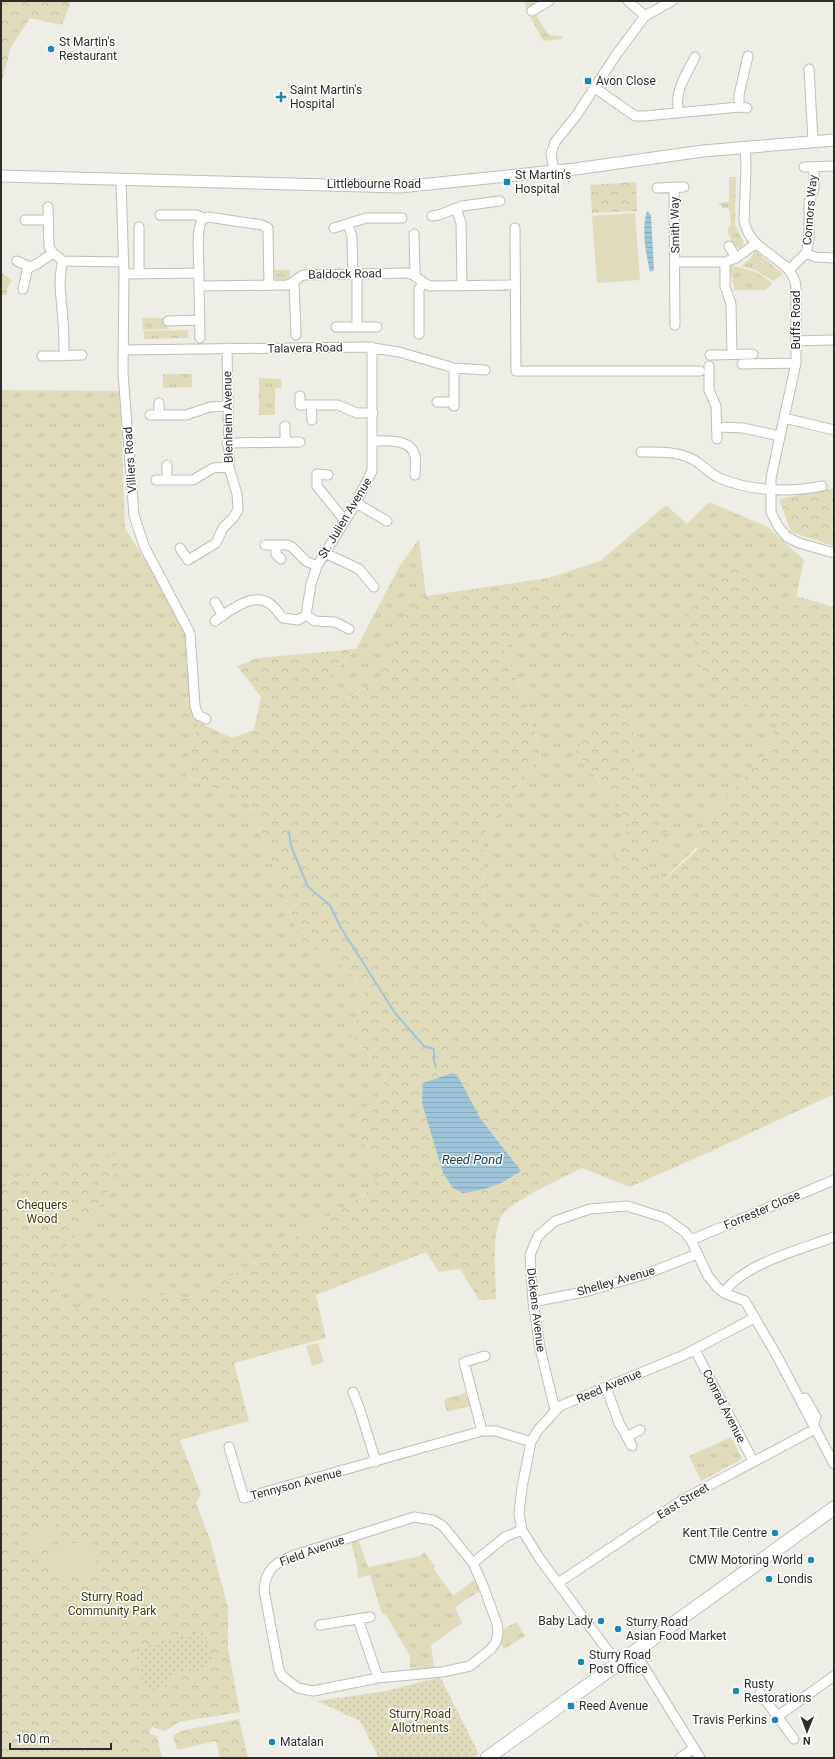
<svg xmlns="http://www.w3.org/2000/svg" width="835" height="1759" font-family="Roboto,sans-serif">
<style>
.grass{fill:url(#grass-tufts)}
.forest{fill:url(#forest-crowns);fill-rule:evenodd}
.garden{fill:url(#garden-dots)}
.pitch{fill:#e0dcbb}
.water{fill:url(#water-rules)}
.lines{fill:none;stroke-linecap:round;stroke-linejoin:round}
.stream{stroke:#9fc5d8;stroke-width:2}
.minor-casing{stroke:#bebdb7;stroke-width:11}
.major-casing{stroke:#bebdb7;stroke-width:13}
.highway-casing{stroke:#bebdb7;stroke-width:15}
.minor{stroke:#fff;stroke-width:9}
.major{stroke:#fff;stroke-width:11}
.highway{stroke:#fff;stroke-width:13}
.poi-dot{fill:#1d86ae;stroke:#fff;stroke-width:1.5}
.labels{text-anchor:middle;stroke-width:3;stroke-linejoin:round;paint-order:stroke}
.poi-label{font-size:12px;fill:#2c2c2a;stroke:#fff;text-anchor:start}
.street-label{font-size:12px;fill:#2c2c2a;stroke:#fff}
.park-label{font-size:12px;fill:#413a0d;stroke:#fff}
.water-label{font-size:13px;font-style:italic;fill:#114458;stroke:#fff}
</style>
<defs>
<pattern id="grass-tufts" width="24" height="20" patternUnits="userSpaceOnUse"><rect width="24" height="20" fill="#e0dcbb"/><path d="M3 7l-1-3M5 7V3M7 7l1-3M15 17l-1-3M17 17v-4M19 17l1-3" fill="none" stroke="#c0bda1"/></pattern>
<pattern id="forest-crowns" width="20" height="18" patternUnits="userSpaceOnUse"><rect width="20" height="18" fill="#e0dcbb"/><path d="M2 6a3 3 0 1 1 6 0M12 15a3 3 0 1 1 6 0" fill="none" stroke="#c0bda1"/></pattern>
<pattern id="garden-dots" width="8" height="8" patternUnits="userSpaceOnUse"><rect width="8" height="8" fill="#e0dcbb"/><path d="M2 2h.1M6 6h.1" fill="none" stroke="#c0bda1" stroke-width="1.8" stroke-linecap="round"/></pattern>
<pattern id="water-rules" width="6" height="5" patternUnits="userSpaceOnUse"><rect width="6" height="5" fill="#9fc5d8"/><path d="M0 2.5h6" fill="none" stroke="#89a9ba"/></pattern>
</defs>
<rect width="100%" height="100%" fill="#eeeee7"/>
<path class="grass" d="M524 1H534L535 14 549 35 562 36V39L543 41 526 8Z
M729 177H736L735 224 737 230 744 242 740 248 735 247 730 241 731 239 728 233V228L731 225 730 213 728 208H722V205H719V203L729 202Z
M755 251 783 274 773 281 755 270 741 266 750 259Z
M732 265 756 272 772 283 766 290H734L732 277 729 274 730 268Z
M273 270H290V278L287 280H276L274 278Z
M142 318H167L169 329 143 330Z
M163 374H192V387L163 388Z
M259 378 281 379 282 388H275V415H259Z
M1 390 120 391 125 528 172 603 189 637 198 722 186 776 250 802 300 939 350 971 365 994 351 1034 387 1076 361 1139 384 1172 364 1195 195 1298 114 1292 65 1313 51 1265 104 1199 1 1189Z
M709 502 768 527 804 560 793 611 779 721 768 752 705 820 698 846 664 879 643 863 654 789 634 777V736L576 751 630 825 580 930 484 928 483 834 541 755 525 699 504 649 523 629 572 642 548 578 600 561 666 505 687 524Z
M419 539 426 596 401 620 379 680 345 699 322 685 356 649 399 567Z
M731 1437 742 1459 701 1481 689 1456Z
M357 1536 368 1567 421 1556 424 1552 435 1566 434 1569 453 1596 479 1576 484 1588 455 1607 462 1623 431 1645 435 1672 410 1675V1656L386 1615 382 1614 370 1575 358 1578 357 1565 350 1538Z
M517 1622 525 1636 504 1649 501 1644 504 1629Z"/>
<path class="forest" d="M1 1H71L62 25 30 18 11 47 1 84Z
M636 182 637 211 592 213 590 185Z
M1 272 12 280 7 288V295H1Z
M188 330V338L144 339V331Z
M834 488V546L791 532 779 499Z
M737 561 792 611 796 596 834 607V1094L712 1151 630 1187 582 1168C566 1176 507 1203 501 1217 491 1239 496 1274 496 1299L479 1300 460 1269 439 1272 426 1252 316 1295 326 1338 234 1363 249 1421 180 1440 201 1494 196 1503 210 1539 228 1608V1648L240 1712 179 1722 165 1731 152 1727 149 1733 157 1736 162 1758H1V1189L18 1176 122 1153 104 1199 51 1265 65 1313 114 1292 195 1298 364 1195 384 1172 361 1139 355 1112 376 1101 387 1076 351 1034 365 994 350 971 300 939 250 802 186 776 198 722 232 738 254 730 261 697 237 666 258 658 356 649 322 685 346 699 379 680 401 620 426 596 548 578 572 642 523 629 504 649 525 699 541 755 483 834 484 927 580 930 630 825 576 751 604 710 628 699 634 736V777L654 789 667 831 643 863 665 879 697 850 705 820 768 752 778 721 715 692 698 661 687 608ZM452 1073 459 1078 480 1118 521 1171 443 1173 434 1140 423 1083Z
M466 1393 470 1406 447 1412 444 1401 447 1398Z
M239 1719 248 1758H220L216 1741 177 1750 173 1736 180 1731Z"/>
<path class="garden" d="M204 1631 213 1664 170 1676 167 1686 148 1693 135 1649Z
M440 1677 479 1754 474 1758H379L360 1721 317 1701 386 1691Z"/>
<path class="pitch" d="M635 213 640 280 597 283 592 216Z
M318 1343 324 1362 312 1366 306 1346Z
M55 1521 59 1539 30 1547 26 1530Z
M82 1542 95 1551 97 1563C86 1580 55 1586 49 1561 53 1545 69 1543 82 1542Z"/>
<path class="water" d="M647 211 651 215 654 270 650 272C646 253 641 230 647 211Z
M452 1073 459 1078 480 1118 521 1171 503 1182 485 1189 463 1193 453 1188 443 1173 422 1103 423 1083Z"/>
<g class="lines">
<path class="stream" d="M289 832 291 846 308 887 330 905 341 928 395 1013 424 1046 434 1049V1061L436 1067"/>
<defs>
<path id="minor" d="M628 1 645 16
M532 11 549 1
M809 69 813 141
M595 88 635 116H645L739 107 747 108
M739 107V95L748 56
M679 112C673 92 687 74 695 57
M745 147 746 167 744 220C750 256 793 256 796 287V363L771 478V512L778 526 787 537 799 543 834 553
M804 167 834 166
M554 170 551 154 555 142 576 116 616 55 645 16 672 1
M121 181 124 274 123 373 134 515 144 546 190 633 195 706 198 715 206 719
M674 187 675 325
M657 188 684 187
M48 207 49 247 53 253 63 261 123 262
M456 208 461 223 462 286
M160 215H196L204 218
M432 216 439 215 462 206 500 201
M25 220H48
M348 224 352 237 353 274
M139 227V274
M334 228 366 218H402
M515 228 516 371H700
M414 234 415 275
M729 246 736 258
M806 253 815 257 834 258
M17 261 30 267 37 264 53 253
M63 261C57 282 62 300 63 321 64 332 64 344 64 356
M675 262H725L736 258 755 244
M725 262V286L731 304 732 354
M789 270 806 253 809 241V202L814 188V167
M199 273C199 258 196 235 201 222 202 218 205 218 208 217L262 225 268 228V232L269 285
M124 274 199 273V286L287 285C295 284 296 277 304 275L406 273C416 273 421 283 430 286L515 285
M357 274V327
M294 283 296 335
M199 286 200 338
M23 289 28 267
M168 321 200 320
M336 327H377
M419 334V289L423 283
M797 341 831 340
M123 350 367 347 399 352 454 368 485 370
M710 355 753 354
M42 356 82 355
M742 364 796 363
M709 366V390L716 406 717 439
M300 396V405H338L357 413H373
M437 402H454
M159 403V415
M311 405 312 420
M454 406V368
M150 415H186L210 407 227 406
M784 418 834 430
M717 427 743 428 779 436
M373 441C386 441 411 438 415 456 416 462 415 469 415 475
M285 442V426
M227 443 300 442
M641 452C659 452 678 451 694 460 703 466 710 473 719 478 751 491 788 493 822 486
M167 465V480
M328 475 317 474V486L345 521
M156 480H193L213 468 229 467
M356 503 387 521
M265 545H288L292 547 306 561 317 566
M276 545V554L281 559
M180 548 188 560 216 543 223 528 233 518 238 510 237 494 229 467 227 348
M325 553 359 569 374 587
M215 602 223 616
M306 615 311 584 317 566 356 503 372 471V347
M215 621C229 611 254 591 270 604 275 607 279 614 283 618L298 620 306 615 315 621 335 622 349 629
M691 1240 834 1180
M724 1293C742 1264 802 1249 834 1237
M533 1302 588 1291 646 1274 697 1254
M695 1350 753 1461
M606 1387 619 1423 632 1446
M353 1392 360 1410 376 1462
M805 1398 816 1417 813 1425
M555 1410 540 1348 533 1302 530 1255 538 1236 555 1221 590 1209 627 1206 665 1218 685 1232 691 1240 708 1276 717 1287 724 1293 745 1301 777 1356 834 1464
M482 1431 464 1362 485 1356
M627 1437 640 1430
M229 1447 244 1498 482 1431H496L531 1442
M414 1517 433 1520 443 1526 473 1563 484 1588 497 1624 498 1633 496 1642 491 1649 470 1666 442 1672 378 1678 313 1691 298 1688 282 1676 279 1670 264 1590C266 1568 276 1562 295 1555Z
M473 1563 505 1537 522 1530
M558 1583 682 1500 815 1429
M358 1619 378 1678
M320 1625 370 1617
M634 1651 700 1758
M617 1663 540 1559 522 1530 519 1514 522 1487 531 1442 538 1430 560 1406 684 1355 754 1318
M760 1693 794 1739
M778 1716 834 1676
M680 1758 694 1748"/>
<path id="major" d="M1 176 400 187 575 169 703 151 834 140"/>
<path id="highway" d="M487 1758 834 1508"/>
</defs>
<use href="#minor" class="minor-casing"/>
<use href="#major" class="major-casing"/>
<use href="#highway" class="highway-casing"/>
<use href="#minor" class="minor"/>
<use href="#major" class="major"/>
<use href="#highway" class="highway"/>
</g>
<g class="poi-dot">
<circle cx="51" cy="49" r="4"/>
<rect x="584" y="77" width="8" height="8" rx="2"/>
<path d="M279 91h4v4h4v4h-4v4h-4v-4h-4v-4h4z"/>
<rect x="503" y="178" width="8" height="8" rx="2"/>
<circle cx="775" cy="1533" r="4"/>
<circle cx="811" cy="1560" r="4"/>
<circle cx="769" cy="1579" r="4"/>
<circle cx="601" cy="1621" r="4"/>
<circle cx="618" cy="1629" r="4"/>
<circle cx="581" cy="1662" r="4"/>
<circle cx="736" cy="1691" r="4"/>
<rect x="567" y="1702" width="8" height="8" rx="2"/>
<circle cx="775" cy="1720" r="4"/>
<circle cx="272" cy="1742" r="4"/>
</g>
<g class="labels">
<g class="poi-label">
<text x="59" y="46">St Martin's<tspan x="59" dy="14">Restaurant</tspan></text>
<text x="596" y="85">Avon Close</text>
<text x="290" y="94">Saint Martin's<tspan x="290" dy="14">Hospital</tspan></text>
<text x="515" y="179">St Martin's<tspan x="515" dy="14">Hospital</tspan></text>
<text x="767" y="1537" text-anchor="end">Kent Tile Centre</text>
<text x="803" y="1564" text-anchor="end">CMW Motoring World</text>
<text x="777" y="1583">Londis</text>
<text x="593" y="1625" text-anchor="end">Baby Lady</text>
<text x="626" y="1626">Sturry Road<tspan x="626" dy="14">Asian Food Market</tspan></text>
<text x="589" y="1659">Sturry Road<tspan x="589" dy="14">Post Office</tspan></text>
<text x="744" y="1688">Rusty<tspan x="744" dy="14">Restorations</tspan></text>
<text x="579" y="1710">Reed Avenue</text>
<text x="767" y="1724" text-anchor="end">Travis Perkins</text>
<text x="280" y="1746">Matalan</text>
</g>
<g class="street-label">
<text x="374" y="188">Littlebourne Road</text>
<text transform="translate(810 210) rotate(-85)" y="4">Connors Way</text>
<text transform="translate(675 225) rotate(-91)" y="4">Smith Way</text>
<text transform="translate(345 274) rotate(-1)" y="4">Baldock Road</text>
<text transform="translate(796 320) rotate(-90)" y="4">Buffs Road</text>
<text transform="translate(305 348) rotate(-1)" y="4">Talavera Road</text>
<text transform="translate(228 417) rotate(-91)" y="4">Blenheim Avenue</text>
<text transform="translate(130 460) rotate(-94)" y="4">Villiers Road</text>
<text transform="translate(345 518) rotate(-59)" y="4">St. Julien Avenue</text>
<text transform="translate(762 1210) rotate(-23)" y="4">Forrester Close</text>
<text transform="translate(616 1281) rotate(-16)" y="4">Shelley Avenue</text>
<text transform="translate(536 1310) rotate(83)" y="4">Dickens Avenue</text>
<text transform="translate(609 1386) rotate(-23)" y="4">Reed Avenue</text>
<text transform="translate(724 1406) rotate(63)" y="4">Conrad Avenue</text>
<text transform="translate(296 1484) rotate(-15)" y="4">Tennyson Avenue</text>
<text transform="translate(683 1501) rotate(-31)" y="4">East Street</text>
<text transform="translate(312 1551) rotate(-20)" y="4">Field Avenue</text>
</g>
<g class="park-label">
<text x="42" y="1209">Chequers<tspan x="42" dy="14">Wood</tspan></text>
<text x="112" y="1601">Sturry Road<tspan x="112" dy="14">Community Park</tspan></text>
<text x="420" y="1718">Sturry Road<tspan x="420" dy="14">Allotments</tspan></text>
</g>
<g class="water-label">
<text x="472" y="1164">Reed Pond</text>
</g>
</g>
<rect width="835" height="1759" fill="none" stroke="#2c2c2a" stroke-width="4"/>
<g transform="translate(807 1731) rotate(181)" stroke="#ffffff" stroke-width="3" paint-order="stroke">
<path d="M0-3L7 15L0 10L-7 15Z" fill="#2c2c2a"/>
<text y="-6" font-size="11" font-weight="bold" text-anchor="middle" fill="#2c2c2a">N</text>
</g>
<path d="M10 1743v6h101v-6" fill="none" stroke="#2c2c2a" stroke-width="2"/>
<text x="16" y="1743" font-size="12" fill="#2c2c2a" stroke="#ffffff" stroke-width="3" paint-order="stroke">100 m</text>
</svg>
